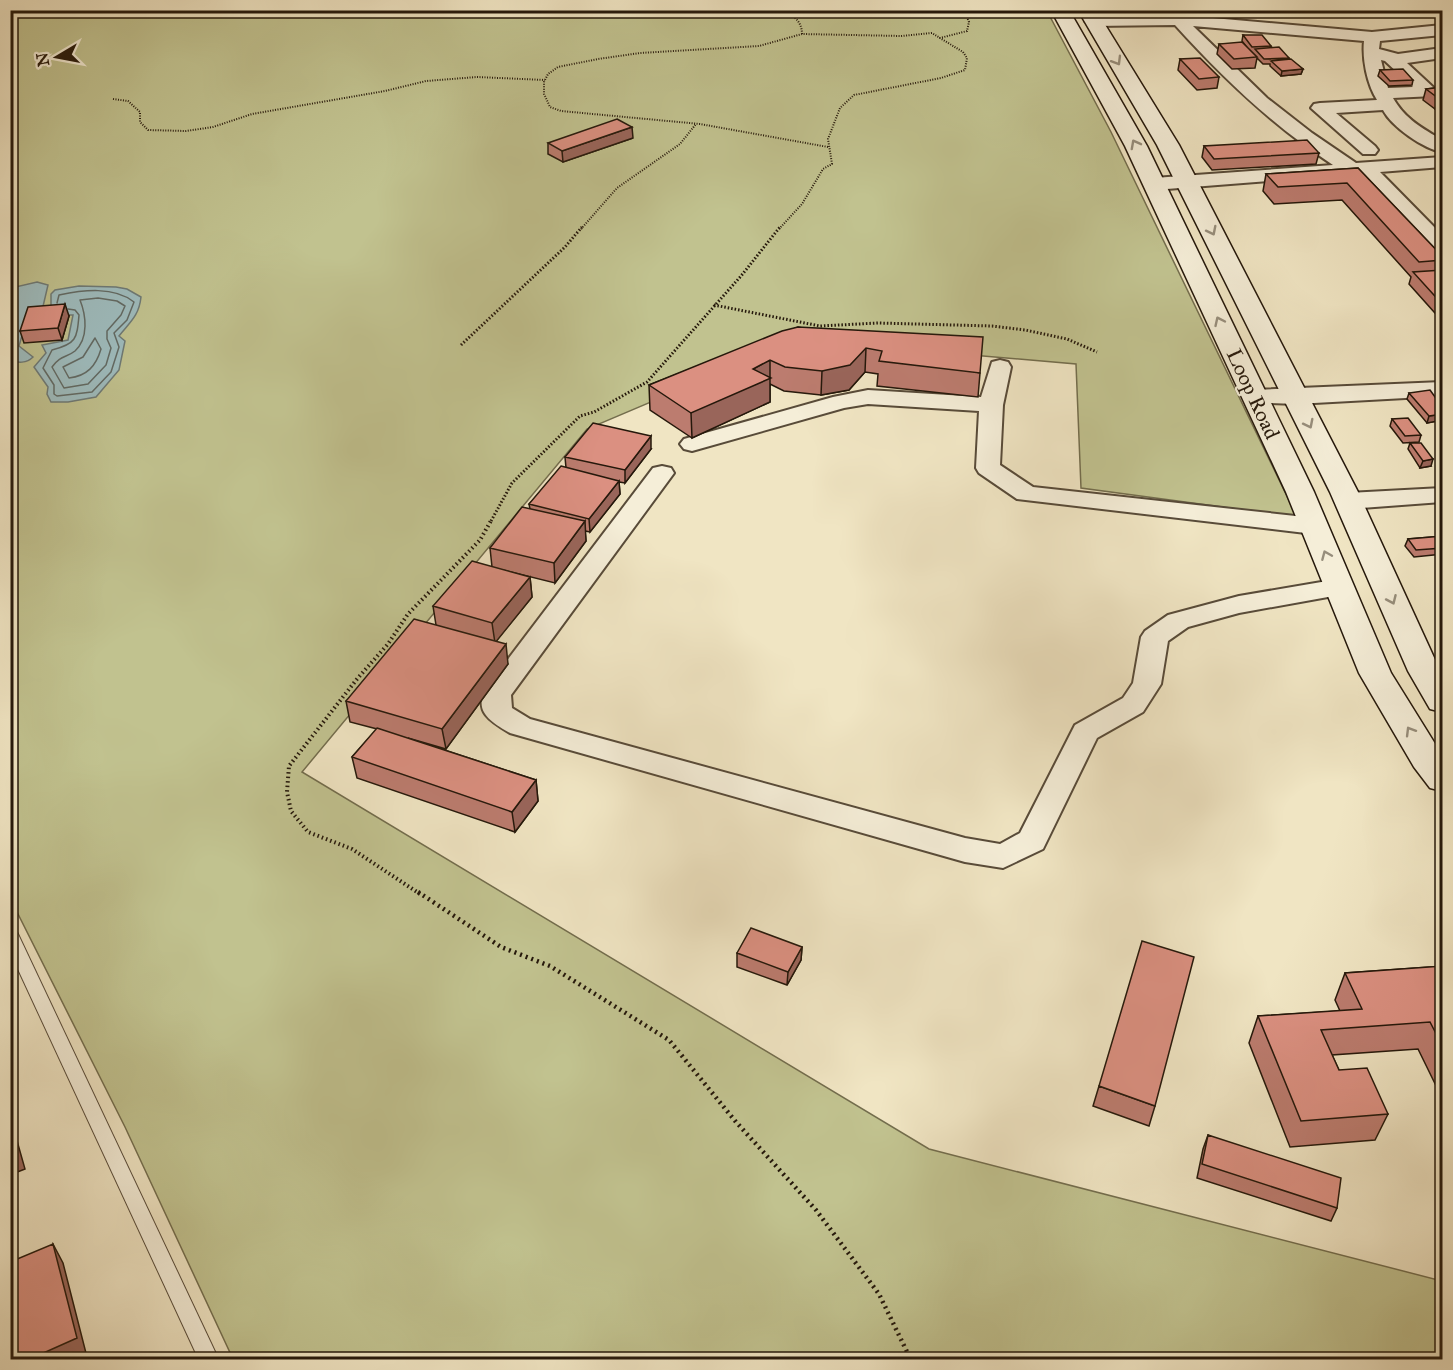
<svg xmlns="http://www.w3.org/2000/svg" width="1453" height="1370" font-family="'IM FELL Great Primer',serif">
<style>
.green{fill:#c1c28f;stroke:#736d4d;stroke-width:1.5}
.water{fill:#9ebcbe;stroke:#6e7a76;stroke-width:1.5}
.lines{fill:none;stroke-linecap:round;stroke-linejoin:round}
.shore{stroke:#626a64;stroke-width:1.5}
.lane-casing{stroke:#584b39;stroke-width:2}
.street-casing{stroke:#584b39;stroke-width:4}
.secondary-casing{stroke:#25180b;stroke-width:3}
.path-far3{stroke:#25180b;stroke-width:2;stroke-dasharray:1 1.5;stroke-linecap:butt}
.path-far2{stroke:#25180b;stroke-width:3;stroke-dasharray:1.5 2;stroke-linecap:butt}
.path-far1{stroke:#25180b;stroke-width:4;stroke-dasharray:1.5 3;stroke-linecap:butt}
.path{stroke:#25180b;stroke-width:4.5;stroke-dasharray:2 4;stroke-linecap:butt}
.lane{fill:#f5eed8;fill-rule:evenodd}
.street{fill:#f5eed8;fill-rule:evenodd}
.secondary{fill:#f5eed8;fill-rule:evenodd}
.wall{fill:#bc7c6f;stroke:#25180b;stroke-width:1.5}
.shaded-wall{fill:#99655a;stroke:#25180b;stroke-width:1.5}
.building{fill:#db9081;stroke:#25180b;stroke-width:1.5}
.oneway{stroke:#978e7c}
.labels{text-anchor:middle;stroke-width:4.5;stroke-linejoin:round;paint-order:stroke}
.street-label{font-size:21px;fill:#25180b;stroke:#f5eed8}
</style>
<rect width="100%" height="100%" fill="#f0e5c3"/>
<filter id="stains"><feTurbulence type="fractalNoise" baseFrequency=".00333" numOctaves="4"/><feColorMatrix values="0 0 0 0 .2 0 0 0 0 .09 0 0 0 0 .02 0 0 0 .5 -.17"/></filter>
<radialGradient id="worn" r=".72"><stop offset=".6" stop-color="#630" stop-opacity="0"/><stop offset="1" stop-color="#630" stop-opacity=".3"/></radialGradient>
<path class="green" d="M11 11H1047L1111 132 1297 517 1081 488 1076 364 797 340 587 429 302 772 929 1149 1442 1281V1359H233L125 1127 11 900Z"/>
<path class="water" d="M37 282 48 285 41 315 26 322 19 346 33 357C27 363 17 364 11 359V288Z
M79 286 116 287 127 289 141 297C139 316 130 322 119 336L125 341 119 370 96 397 68 402H51L47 394 48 387 34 367 46 353 42 345 68 340 73 315H60L51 310V294L55 290Z"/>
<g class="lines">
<path class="shore" d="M98 298 117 301 125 306 121 315 107 331V339L111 348 106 365 88 384 64 388 52 367C61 355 66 358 75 351 89 338 86 315 80 300Z
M57 303 59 295C83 290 114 286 134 302L127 320 114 333 119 347 111 372 92 392 57 396 54 394V385L43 368 52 350C76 344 77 339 79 315L75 310 68 309
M95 338 101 349C96 366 87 376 69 378L63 367 83 357Z"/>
<defs>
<path id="lane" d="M10 928 16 930 18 934 219 1360H199L10 952Z"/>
<path id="street" d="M1179 15 1372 32 1442 25V35L1380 41 1379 49 1398 54 1442 48V58L1407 63 1434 88 1437 92 1434 96 1393 98C1405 119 1422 128 1442 140V152C1424 149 1392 127 1383 110L1336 113 1375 146 1378 150 1375 154H1363L1311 108 1314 104 1320 103 1377 100C1367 84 1362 59 1364 41L1193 26 1267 98 1312 133 1356 163 1442 157V167L1380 172 1442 235V252L1435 250 1360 174 1154 190 1147 188 1145 184 1147 180 1154 178 1333 165C1273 126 1222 77 1175 25L1093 26 1085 21 1093 16ZM1381 60 1385 61 1413 87 1388 88Z
M1000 360 1008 362 1011 367 1003 405 1000 465 1033 487 1314 518 1323 521 1327 526 1323 531 1314 534 1017 499 979 473 976 468 979 411 868 404 844 408 692 451 684 449 680 444 684 439 833 397 868 390 981 397 992 362Z
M1442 382V396L1296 404 1247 402 1243 397 1247 392 1255 390Z
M662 466 671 468 674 473 511 695 512 708 530 719 965 838 1000 844 1020 833 1075 725 1123 698 1133 683 1141 637 1145 631 1168 615 1239 596 1339 579 1348 581 1352 587 1348 593 1339 595 1239 613 1188 627 1168 641 1161 684 1143 712 1097 738 1043 849 1003 868 965 862 510 733C491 722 472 711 487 687L653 468Z
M1442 488V502L1348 509 1339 506 1335 501 1339 496 1348 493Z"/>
<path id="secondary" d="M1051 10H1069L1147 146 1314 492 1391 673 1442 755V791L1430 788 1414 767 1359 673 1286 492 1125 146Z
M1078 10H1096L1179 145 1358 492 1442 675V712L1430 709 1408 671 1330 492 1157 145Z"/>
</defs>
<use href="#lane" class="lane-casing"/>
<use href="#street" class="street-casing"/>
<use href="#secondary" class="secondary-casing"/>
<path class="path-far3" d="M782 10C793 15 802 21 802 34
M113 99 128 101 140 112V122L148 130 186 131 213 127 252 114 385 91 426 81 477 77 545 80
M828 147 700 124 561 111 550 107 544 94V82L548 74 558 67 598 59 640 53 759 46 802 34 901 36 932 33 940 38
M581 229 617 188 680 144 696 124
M779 229 802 204 823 169 832 164 828 139 840 108 854 95 941 78 965 70 967 58 963 52 940 38 967 31 969 22 964 10"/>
<path class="path-far2" d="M714 305 820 326 878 323 992 326 1025 330 1067 339 1097 352
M461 345 565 247 582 227
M491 521 512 483 580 416 594 412 647 382 741 276 780 227"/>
<path class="path-far1" d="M420 894 352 849 308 832 291 811 287 792 289 766 357 679 388 644 408 614 480 540 492 519"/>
<path class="path" d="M418 892 501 947 550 966 669 1040 736 1122 816 1210 879 1294 911 1360"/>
<use href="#lane" class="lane"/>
<use href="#street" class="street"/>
<use href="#secondary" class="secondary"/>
</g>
<path class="wall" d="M1243 35 1271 46V48L1289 58V59L1303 69 1301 74 1281 76 1270 66V64H1263L1257 58 1255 68 1232 69 1217 54 1219 44 1246 46 1242 41Z
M1180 59 1219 77 1217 88 1197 90 1178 70Z
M1380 70 1413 80 1412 85 1389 86 1378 76Z
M1443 87V108L1435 109 1423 100 1426 89Z
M633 138 563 162 548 154V143Z
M1204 146 1319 153 1316 164 1212 170 1202 157Z
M1358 168 1443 257V322L1409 284 1411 277 1342 200 1274 204 1263 191 1266 174Z
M69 316 62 340 24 343 20 331Z
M798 327 980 373 978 397 877 386 878 374 865 372 849 390 821 395 784 391 770 384V402L692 438 650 410 649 385Z
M1409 393 1443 408V420L1427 423 1407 399Z
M1392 419 1421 435 1419 442 1403 443 1390 426Z
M1410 443 1431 466 1420 468 1408 449Z
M651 449 625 483 619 482 620 494 590 532 585 531 586 541 555 583 503 570 530 577 532 597 496 641 508 664 446 749 408 738 536 780 538 801 515 832 357 778 352 757 377 729 350 722 346 701 436 625 433 606 492 567 490 548 530 509 529 504 566 468 565 457Z
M1443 536V554L1414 557 1405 546 1408 539Z
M802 947 801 960 787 985 737 967V953Z
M1443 966V1100L1418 1049 1332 1055 1339 1070 1388 1114 1375 1140 1290 1147 1249 1043 1258 1016 1340 1011 1335 1000 1345 973Z
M1099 1086 1155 1106 1149 1126 1093 1106Z
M1208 1135 1337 1208 1331 1221 1197 1178 1203 1149Z"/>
<path class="shaded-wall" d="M1303 69 1301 74 1281 76 1282 71Z
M1443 97V108L1435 109 1438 98Z
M632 127 633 138 563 162 562 151Z
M65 304 69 316 62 340 58 328Z
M866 348 865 372 849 390 821 395 822 371Z
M770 360V402L692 438 691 413 753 369Z
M1443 414V420L1427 423 1429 416Z
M651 436V449L625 483V470Z
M1433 459 1431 466 1420 468 1423 461Z
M619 481 620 494 590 532 589 519Z
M585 521 586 541 555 583 554 563Z
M530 577 532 597 495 643 492 623Z
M506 644 508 664 446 749 442 729Z
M536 780 538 801 515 832 512 812Z
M802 947 801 960 787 985 788 972Z
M10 1116 25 1169 10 1175Z
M53 1244 63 1263 87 1357 82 1359H30Z"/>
<path class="building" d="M1243 35H1262L1271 46 1252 47Z
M1242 42 1257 57 1234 59 1219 44Z
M1279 47 1289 58 1264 59 1255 49Z
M1200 58 1219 77 1199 79 1180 59Z
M1291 59 1303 69 1282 71 1271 61Z
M1403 69 1413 80 1390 81 1380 70Z
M1443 87V97L1438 98 1426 89Z
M617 119 632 127 562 151 548 143Z
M1307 140 1319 153 1214 159 1204 146Z
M1358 168 1443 257V260L1419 262 1347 183 1278 187 1266 174Z
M1443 270V305L1413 272Z
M65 304 58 328 20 331 28 307Z
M798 327 983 337 980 373 879 361 882 351 866 348 850 365 822 371 785 367 770 360 753 369 771 378 691 413 649 385 782 331Z
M1430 390 1443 408V414L1429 416 1409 393Z
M1408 418 1421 435 1405 436 1392 419Z
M593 423 651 436 625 470 565 457Z
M1410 443H1421L1433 459 1423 461Z
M561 466 619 481 589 519 529 504Z
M522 507 585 521 554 563 490 548Z
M1443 536V548L1416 550 1408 539Z
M472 561 530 577 492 623 433 606Z
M414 619 506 644 442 729 346 701Z
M377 728 536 780 512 812 352 757Z
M751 928 802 947 788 972 737 953Z
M1142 941 1194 957 1155 1106 1099 1086Z
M1443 966V1047L1430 1022 1321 1030 1339 1070 1367 1068 1388 1114 1301 1121 1258 1016 1362 1009 1345 973Z
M10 1132 15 1149 10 1151Z
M1208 1135 1341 1178 1337 1208 1202 1164Z
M53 1244 77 1338 30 1359H10V1262Z"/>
<defs><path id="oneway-chevron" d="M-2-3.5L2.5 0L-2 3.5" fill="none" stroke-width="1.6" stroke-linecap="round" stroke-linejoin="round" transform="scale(1.5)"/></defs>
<g class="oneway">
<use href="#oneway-chevron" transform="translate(1117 61) rotate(59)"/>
<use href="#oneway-chevron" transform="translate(1135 144) rotate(-118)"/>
<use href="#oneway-chevron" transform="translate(1212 231) rotate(63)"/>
<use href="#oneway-chevron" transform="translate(1219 321) rotate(-115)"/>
<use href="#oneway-chevron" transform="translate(1309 424) rotate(63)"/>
<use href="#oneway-chevron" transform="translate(1326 555) rotate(-113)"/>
<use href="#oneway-chevron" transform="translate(1392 600) rotate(66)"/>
<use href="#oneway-chevron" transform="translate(1410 731) rotate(-121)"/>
</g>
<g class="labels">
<g class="street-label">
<text transform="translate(1253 394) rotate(65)" y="7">Loop Road</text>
</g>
</g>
<rect width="1453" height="1370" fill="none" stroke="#f0e5c3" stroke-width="36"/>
<rect x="12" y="12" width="1429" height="1346" fill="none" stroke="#25180b" stroke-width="3"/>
<rect x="18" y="18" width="1417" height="1334" fill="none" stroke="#25180b" stroke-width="1.5"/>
<g transform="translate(57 57) rotate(260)" stroke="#f5eed8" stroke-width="4.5" paint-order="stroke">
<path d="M0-4.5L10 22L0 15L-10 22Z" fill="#25180b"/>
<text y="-9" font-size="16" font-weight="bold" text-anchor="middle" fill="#25180b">N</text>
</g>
<rect width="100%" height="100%" filter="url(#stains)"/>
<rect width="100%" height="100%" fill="url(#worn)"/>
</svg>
